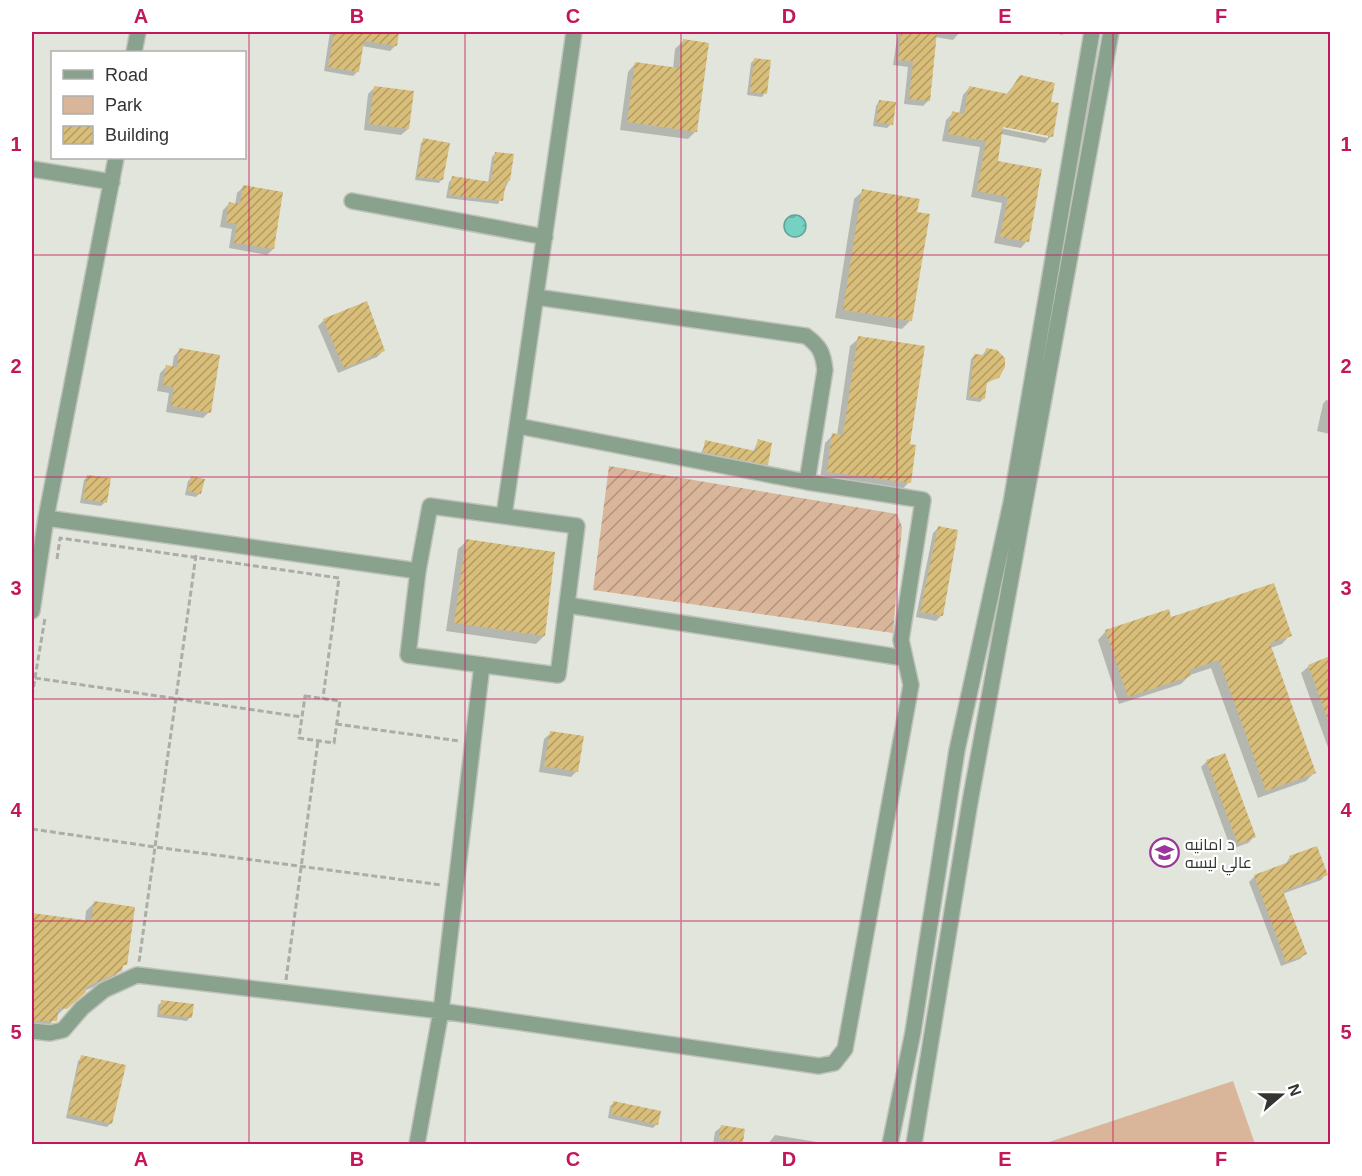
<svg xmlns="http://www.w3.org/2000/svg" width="1362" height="1176" font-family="Arial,Cairo,sans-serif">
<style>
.green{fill:#d9b599}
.garden{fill:url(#garden-furrows)}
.water{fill:url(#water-ripples);stroke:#62a397;stroke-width:1.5}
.shadow{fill:#0003;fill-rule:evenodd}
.building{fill:url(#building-hatch)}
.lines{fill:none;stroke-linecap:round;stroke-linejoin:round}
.minor-casing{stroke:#bfc2ba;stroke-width:18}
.path{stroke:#abada6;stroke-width:3;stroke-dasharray:6 3;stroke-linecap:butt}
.minor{stroke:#88a28d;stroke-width:15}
.grid{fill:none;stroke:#c2185b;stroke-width:1.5;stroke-opacity:0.55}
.labels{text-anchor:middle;stroke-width:4.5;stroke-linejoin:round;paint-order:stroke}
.poi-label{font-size:16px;fill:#343532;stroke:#fff;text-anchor:start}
.neatline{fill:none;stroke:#c2185b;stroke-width:2}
.grid-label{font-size:20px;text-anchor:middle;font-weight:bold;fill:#c2185b}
</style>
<defs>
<pattern id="garden-furrows" width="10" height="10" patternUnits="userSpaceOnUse" patternTransform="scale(1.5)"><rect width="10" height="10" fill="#d9b599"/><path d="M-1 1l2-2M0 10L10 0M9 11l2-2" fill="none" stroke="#b1947d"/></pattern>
<pattern id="water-ripples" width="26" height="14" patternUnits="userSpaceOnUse" patternTransform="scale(1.5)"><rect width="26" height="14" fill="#75d2c2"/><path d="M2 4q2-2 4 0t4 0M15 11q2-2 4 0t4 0" fill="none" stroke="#61ab9e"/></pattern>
<pattern id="building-hatch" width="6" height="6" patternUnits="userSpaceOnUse" patternTransform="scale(1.5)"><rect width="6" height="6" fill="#d9be7a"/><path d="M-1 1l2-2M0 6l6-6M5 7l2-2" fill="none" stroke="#b19b65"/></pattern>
</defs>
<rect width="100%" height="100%" fill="#e2e5dc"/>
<path class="green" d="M1233 1081 1255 1144H1043Z"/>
<path class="garden" d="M609 466 897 514 902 527 893 633 593 590Z"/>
<path class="water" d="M784 226a11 11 0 1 1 22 0a11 11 0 1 1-22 0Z"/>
<path class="shadow" d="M330 32H398L395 46 390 51 362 46 358 71 353 76 324 71Z
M898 32H960L953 40 935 37 929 100 923 106 904 104 908 67 893 65Z
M1052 32H1066L1062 35Z
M683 41 696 131 688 139 620 130 628 72 635 64 673 69 675 49Z
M755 59 765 93 762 97 747 95 751 63Z
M1021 76 1050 103 1051 136 1045 143 1001 134 996 162 1027 241 1021 248 994 243 1002 203 971 197 980 147 942 141 946 120 953 113 959 114 963 95 969 88 1006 95ZM996 124 1048 135V138L996 127Z
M374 88 408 129 401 135 364 130 368 94Z
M879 102 891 124 887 128 873 126 876 106Z
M424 140 442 179 439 183 415 180 421 143Z
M496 153 509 180 498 204 446 198 449 182 453 178 488 183 492 157Z
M243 187 273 249 267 255 229 248 232 229 220 227 223 210 229 204 235 205 237 193Z
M863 191 910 321 902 329 835 318 854 199Z
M324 320 383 351 377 357 338 373 318 326Z
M859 338 908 446 909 482 901 491 820 480 825 443 833 435H837L850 346Z
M180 350 209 412 203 418 166 412 169 393 157 391 160 373 166 367 172 368 174 356Z
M986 350 998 377 985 384 984 398 980 402 966 400 971 359 975 355 982 356Z
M1326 400 1330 401V434L1317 431 1323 404Z
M758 441 767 464 764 467 700 455 706 442 753 452Z
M88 476 105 502 101 506 80 503 84 480Z
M192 477 200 493 196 497 185 495 188 481Z
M938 528 941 616 936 621 916 617 933 533Z
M467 541 544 636 536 644 446 631 458 549Z
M1170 619 1290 635 1282 644 1270 648 1315 772 1306 781 1258 798 1211 668 1190 675 1181 684 1119 704 1098 640 1106 631Z
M1328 659 1330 666V753L1301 673 1309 666Z
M551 733 577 771 571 777 539 772 544 739Z
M1207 761 1254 837 1248 843 1231 849 1201 767Z
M1290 857 1326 874 1321 880 1282 894 1305 954 1300 959 1281 966 1249 882 1255 876 1285 865Z
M94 903 125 964 112 979 84 991 56 1016 47 1029H32V915L85 922 86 911Z
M162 1002 190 1017 187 1021 157 1017 158 1005Z
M82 1057 111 1123 107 1127 66 1118 78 1061Z
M614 1103 657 1124 653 1128 608 1118 610 1106Z
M721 1127 743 1130 741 1144H713L715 1132Z
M775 1135 829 1144H768Z"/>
<path class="building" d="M334 32H399L397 46 364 41 359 72 328 67Z
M901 32H937L930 101 909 99 913 61 898 60Z
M683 39 709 43 697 132 627 122 635 62 679 68Z
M754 58 771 60 767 94 750 92Z
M1020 75 1055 83 1051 102 1059 103 1053 137 1003 127 998 161 1042 169 1029 242 1000 237 1008 197 977 191 986 141 948 134 952 111 964 114 969 86 1008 94Z
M374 86 414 91 409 129 369 124Z
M879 100 896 102 893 125 876 122Z
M423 138 450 143 443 180 417 177Z
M495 152 514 154 510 181H506L503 201 449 195 452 176 491 182Z
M243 185 283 192 274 249 234 243 237 224 226 222 229 202 240 204Z
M862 189 920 199 917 212 930 214 912 321 843 310Z
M367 301 385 351 344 368 323 319Z
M858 336 925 346 910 444 916 445 911 483 827 472 832 433 843 435Z
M179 348 220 355 211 413 171 406 174 387 163 385 166 365 177 367Z
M986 348 997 350 1005 358V367L999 378 987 382 985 399 969 397 974 354 985 355Z
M758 439 772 443 768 465 703 452 705 440 755 451Z
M87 475 111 478 107 503 83 499Z
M191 476 205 479 201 494 188 491Z
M938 526 958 530 943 616 920 612Z
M466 539 555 552 545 636 454 623Z
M1274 583 1292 636 1270 643 1316 773 1266 791 1219 660 1189 670 1191 676 1128 697 1105 630 1169 609 1171 617Z
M1330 656V723H1329L1308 665Z
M550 731 584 736 578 772 544 766Z
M1225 753 1256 837 1238 844 1206 760Z
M1317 846 1328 875 1283 891 1307 954 1286 962 1254 875 1291 861 1289 856Z
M94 901 135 907 127 965H123L122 971 86 987V992L67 1009 59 1008 57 1021H32V913L91 921Z
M161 1000 194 1004 192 1018 160 1014Z
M81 1055 126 1065 112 1124 68 1114Z
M613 1101 661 1111 658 1125 611 1114Z
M721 1125 745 1129 743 1142 719 1139Z"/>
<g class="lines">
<defs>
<path id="minor" d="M134 52 138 32
M32 169 112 182
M352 201 545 237
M518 426 807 482
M430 506 577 526 558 675 408 655 418 571Z
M504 516 574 32
M46 518 418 571
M567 605 904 658
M32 611 46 518 116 158
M32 1031 50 1033 63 1030 82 1008 104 990 137 975 441 1011 819 1066 834 1063 845 1049 911 685 901 640 923 500 807 482 825 370C823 353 820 346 806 336L536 297
M417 1144 441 1011 482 665
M890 1144 913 1032 957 750 1011 503 1092 32
M914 1144 970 802 1111 32"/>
</defs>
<use href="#minor" class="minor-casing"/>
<path class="path" d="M196 555 155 847 442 885
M57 559 60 538 339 578 323 698
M35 678 302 717
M32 696 45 618
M305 696 340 701 334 743 299 738Z
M336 724 459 741
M32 829 155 847 139 962
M286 980 318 741"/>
<use href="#minor" class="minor"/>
</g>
<path class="grid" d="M249 32V1144M465 32V1144M681 32V1144M897 32V1144M1113 32V1144M32 255H1330M32 477H1330M32 699H1330M32 921H1330"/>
<defs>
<symbol id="school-ring" viewBox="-11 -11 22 22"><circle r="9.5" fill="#fff" stroke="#99359b" stroke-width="1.5"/><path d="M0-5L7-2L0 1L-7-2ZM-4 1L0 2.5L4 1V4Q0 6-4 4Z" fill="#99359b"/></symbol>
</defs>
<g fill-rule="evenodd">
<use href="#school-ring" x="1148" y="836" width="33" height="33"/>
</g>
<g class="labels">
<g class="poi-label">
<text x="1185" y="850">د امانیه<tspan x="1185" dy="18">عالي لیسه</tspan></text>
</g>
</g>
<rect width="1362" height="1176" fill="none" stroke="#ffffff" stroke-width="66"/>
<rect x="51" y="51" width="195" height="108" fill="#ffffff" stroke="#aeaead" stroke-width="1.5"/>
<rect x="63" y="70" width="30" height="9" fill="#88a28d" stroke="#aeaead" stroke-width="1.5"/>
<text x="105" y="81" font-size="18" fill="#343532">Road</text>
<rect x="63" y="96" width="30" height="18" fill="#d9b599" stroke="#aeaead" stroke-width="1.5"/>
<text x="105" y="111" font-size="18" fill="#343532">Park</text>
<rect x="63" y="126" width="30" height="18" fill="url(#building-hatch)" stroke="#aeaead" stroke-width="1.5"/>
<text x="105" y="141" font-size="18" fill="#343532">Building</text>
<g transform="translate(1281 1095) rotate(70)" stroke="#ffffff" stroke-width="4.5" paint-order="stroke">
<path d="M0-4.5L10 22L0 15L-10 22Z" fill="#343532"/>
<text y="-9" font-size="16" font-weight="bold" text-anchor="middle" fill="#343532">N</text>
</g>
<rect x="33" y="33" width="1296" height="1110" class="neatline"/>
<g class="grid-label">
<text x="141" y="23">A</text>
<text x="357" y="23">B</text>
<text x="573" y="23">C</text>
<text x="789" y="23">D</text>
<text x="1005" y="23">E</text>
<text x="1221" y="23">F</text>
<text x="16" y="151">1</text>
<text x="1346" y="151">1</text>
<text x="16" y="373">2</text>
<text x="1346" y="373">2</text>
<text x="16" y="595">3</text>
<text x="1346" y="595">3</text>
<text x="16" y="817">4</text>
<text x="1346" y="817">4</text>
<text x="16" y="1039">5</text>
<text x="1346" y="1039">5</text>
<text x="141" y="1166">A</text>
<text x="357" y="1166">B</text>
<text x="573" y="1166">C</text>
<text x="789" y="1166">D</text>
<text x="1005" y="1166">E</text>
<text x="1221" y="1166">F</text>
</g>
</svg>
